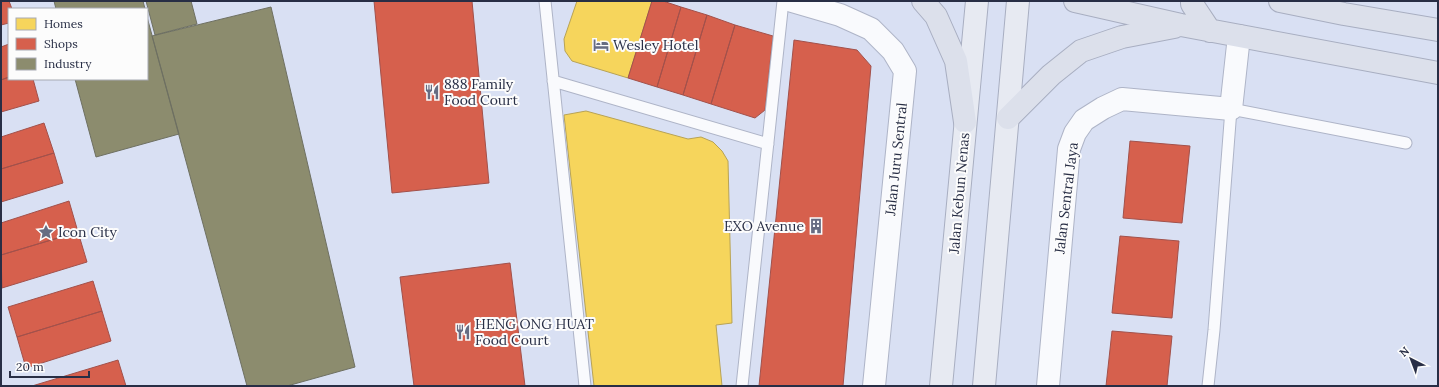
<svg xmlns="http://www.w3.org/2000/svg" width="1439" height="387" font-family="Lora,serif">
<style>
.homes{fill:#f6d55c;stroke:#b8a355}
.shops{fill:#d6604d;stroke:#a2514b}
.industry{fill:#8c8c6e;stroke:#6e7062}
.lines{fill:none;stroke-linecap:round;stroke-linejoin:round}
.lane-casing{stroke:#aeb4c7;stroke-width:13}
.street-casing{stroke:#aeb4c7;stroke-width:24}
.primary-casing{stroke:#a8aec1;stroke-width:24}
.highway-casing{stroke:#a8aec1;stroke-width:24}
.lane{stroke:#f9fafd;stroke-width:11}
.street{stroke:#f9fafd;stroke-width:22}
.primary{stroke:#e7eaf2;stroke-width:22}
.highway{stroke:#dce0eb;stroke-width:22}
.labels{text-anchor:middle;stroke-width:4;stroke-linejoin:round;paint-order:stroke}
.poi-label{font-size:14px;fill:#282e45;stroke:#fcfcfc;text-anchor:start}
.street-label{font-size:14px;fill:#282e45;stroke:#fcfcfc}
</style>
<rect width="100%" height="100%" fill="#d9e0f3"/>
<path class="homes" d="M577 1H652L628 78 572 61 565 51 564 39Z
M586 111 688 139 701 137 713 142 722 151 728 161 732 323 716 325 722 386H594L564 115Z"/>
<path class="shops" d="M1 1H9L12 9H9V23L1 25Z
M374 1H472L489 183 392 193Z
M652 1H663L681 7 657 87 628 78Z
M681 7 707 15 683 95 657 87Z
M707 15 735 25 711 104 683 95Z
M735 25 773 36 765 110 755 118 711 104Z
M794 40 857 50 871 66 843 386H759Z
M9 44V77L1 80V47Z
M9 77V79H33L39 101 1 112V80Z
M44 123 54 153 1 169V137Z
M1130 141 1190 146 1182 223 1123 218Z
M54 153 63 183 1 202V169Z
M69 201 78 232 1 255V223Z
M78 232 87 262 2 288 1 255Z
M1120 236 1179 241 1172 318 1112 313Z
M510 263 525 386H414L400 277Z
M93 281 102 311 17 337 8 307Z
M102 311 111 341 26 368 17 337Z
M1112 331 1172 336 1167 386H1106Z
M118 360 126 386H32Z"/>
<path class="industry" d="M54 1H143L145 9H56Z
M146 1H191L197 24 155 35Z
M271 7 355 367 287 386H247L152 36Z
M147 17 179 134 96 157 75 79H147Z"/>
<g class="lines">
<defs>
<path id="lane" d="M545 1 585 386
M553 81 768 144
M742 386 783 1
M1208 386 1214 330 1231 109 1406 143"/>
<path id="street" d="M792 1 840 15 871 29 893 51 905 71 874 386
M1048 386 1069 149 1075 133 1084 120 1103 108 1122 99 1231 109 1239 36"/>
<path id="primary" d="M941 386 977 1
M984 386 1018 1"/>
<path id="highway" d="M923 1 936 16 956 61 965 122
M1075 1 1181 25 1438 73
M1192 1V4L1210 31
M1280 1 1344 14 1438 30
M1008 118 1051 75 1081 51 1122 37 1174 27"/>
</defs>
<use href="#lane" class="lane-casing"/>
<use href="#street" class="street-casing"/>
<use href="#primary" class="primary-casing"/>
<use href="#highway" class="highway-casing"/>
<use href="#lane" class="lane"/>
<use href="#street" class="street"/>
<use href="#primary" class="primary"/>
<use href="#highway" class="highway"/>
</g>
<defs>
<symbol id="hotel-bare" viewBox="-9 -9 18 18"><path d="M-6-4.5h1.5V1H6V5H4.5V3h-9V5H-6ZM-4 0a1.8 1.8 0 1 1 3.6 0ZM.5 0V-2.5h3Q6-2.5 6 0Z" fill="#666c82" stroke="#fcfcfc" stroke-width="2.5" paint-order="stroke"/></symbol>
<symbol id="restaurant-bare" viewBox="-9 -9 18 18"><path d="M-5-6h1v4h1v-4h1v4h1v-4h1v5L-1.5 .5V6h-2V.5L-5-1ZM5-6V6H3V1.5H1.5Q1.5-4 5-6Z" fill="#666c82" stroke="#fcfcfc" stroke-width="2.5" paint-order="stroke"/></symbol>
<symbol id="building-bare" viewBox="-9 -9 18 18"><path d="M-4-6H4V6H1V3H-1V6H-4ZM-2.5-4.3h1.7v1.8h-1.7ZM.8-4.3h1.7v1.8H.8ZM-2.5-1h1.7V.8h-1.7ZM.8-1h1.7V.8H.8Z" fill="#666c82" stroke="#fcfcfc" stroke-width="2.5" paint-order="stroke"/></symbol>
<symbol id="sight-bare" viewBox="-9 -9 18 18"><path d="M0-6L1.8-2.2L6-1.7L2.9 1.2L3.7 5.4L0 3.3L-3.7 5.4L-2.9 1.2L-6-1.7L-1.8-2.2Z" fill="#666c82" stroke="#fcfcfc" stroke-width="2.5" paint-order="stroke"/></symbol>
</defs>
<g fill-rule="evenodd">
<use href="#hotel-bare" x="590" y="34" width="22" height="22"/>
<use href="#restaurant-bare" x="421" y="81" width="22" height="22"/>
<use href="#building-bare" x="805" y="215" width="22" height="22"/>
<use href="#sight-bare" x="35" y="221" width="22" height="22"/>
<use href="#restaurant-bare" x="452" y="321" width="22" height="22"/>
</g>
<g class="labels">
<g class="poi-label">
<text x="613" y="50">Wesley Hotel</text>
<text x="444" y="89">888 Family<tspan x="444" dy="16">Food Court</tspan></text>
<text x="804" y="231" text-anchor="end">EXO Avenue</text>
<text x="58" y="237">Icon City</text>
<text x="475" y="329">HENG ONG HUAT<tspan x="475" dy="16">Food Court</tspan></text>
</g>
<g class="street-label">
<text transform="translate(896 159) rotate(-84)" y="5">Jalan Juru Sentral</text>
<text transform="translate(959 193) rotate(-85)" y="5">Jalan Kebun Nenas</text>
<text transform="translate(1066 198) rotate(-83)" y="5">Jalan Sentral Jaya</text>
</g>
</g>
<rect width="1439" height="387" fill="none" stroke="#282e45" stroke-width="4"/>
<rect x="8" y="8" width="140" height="72" fill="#fcfcfc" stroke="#a7aab3"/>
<rect x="16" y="18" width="20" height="12" fill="#f6d55c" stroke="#a7aab3"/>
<text x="44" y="28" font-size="12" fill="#282e45">Homes</text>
<rect x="16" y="38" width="20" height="12" fill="#d6604d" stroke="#a7aab3"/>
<text x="44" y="48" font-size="12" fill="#282e45">Shops</text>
<rect x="16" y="58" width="20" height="12" fill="#8c8c6e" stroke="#a7aab3"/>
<text x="44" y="68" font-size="12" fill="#282e45">Industry</text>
<g transform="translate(1411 359) rotate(318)" stroke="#fcfcfc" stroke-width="3" paint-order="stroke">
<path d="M0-3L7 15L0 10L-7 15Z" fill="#282e45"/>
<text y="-6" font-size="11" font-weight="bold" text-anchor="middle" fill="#282e45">N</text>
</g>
<path d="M10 371v6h79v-6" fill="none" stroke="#282e45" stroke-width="2"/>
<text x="16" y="371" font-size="12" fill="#282e45" stroke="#fcfcfc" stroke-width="3" paint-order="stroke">20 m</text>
</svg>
